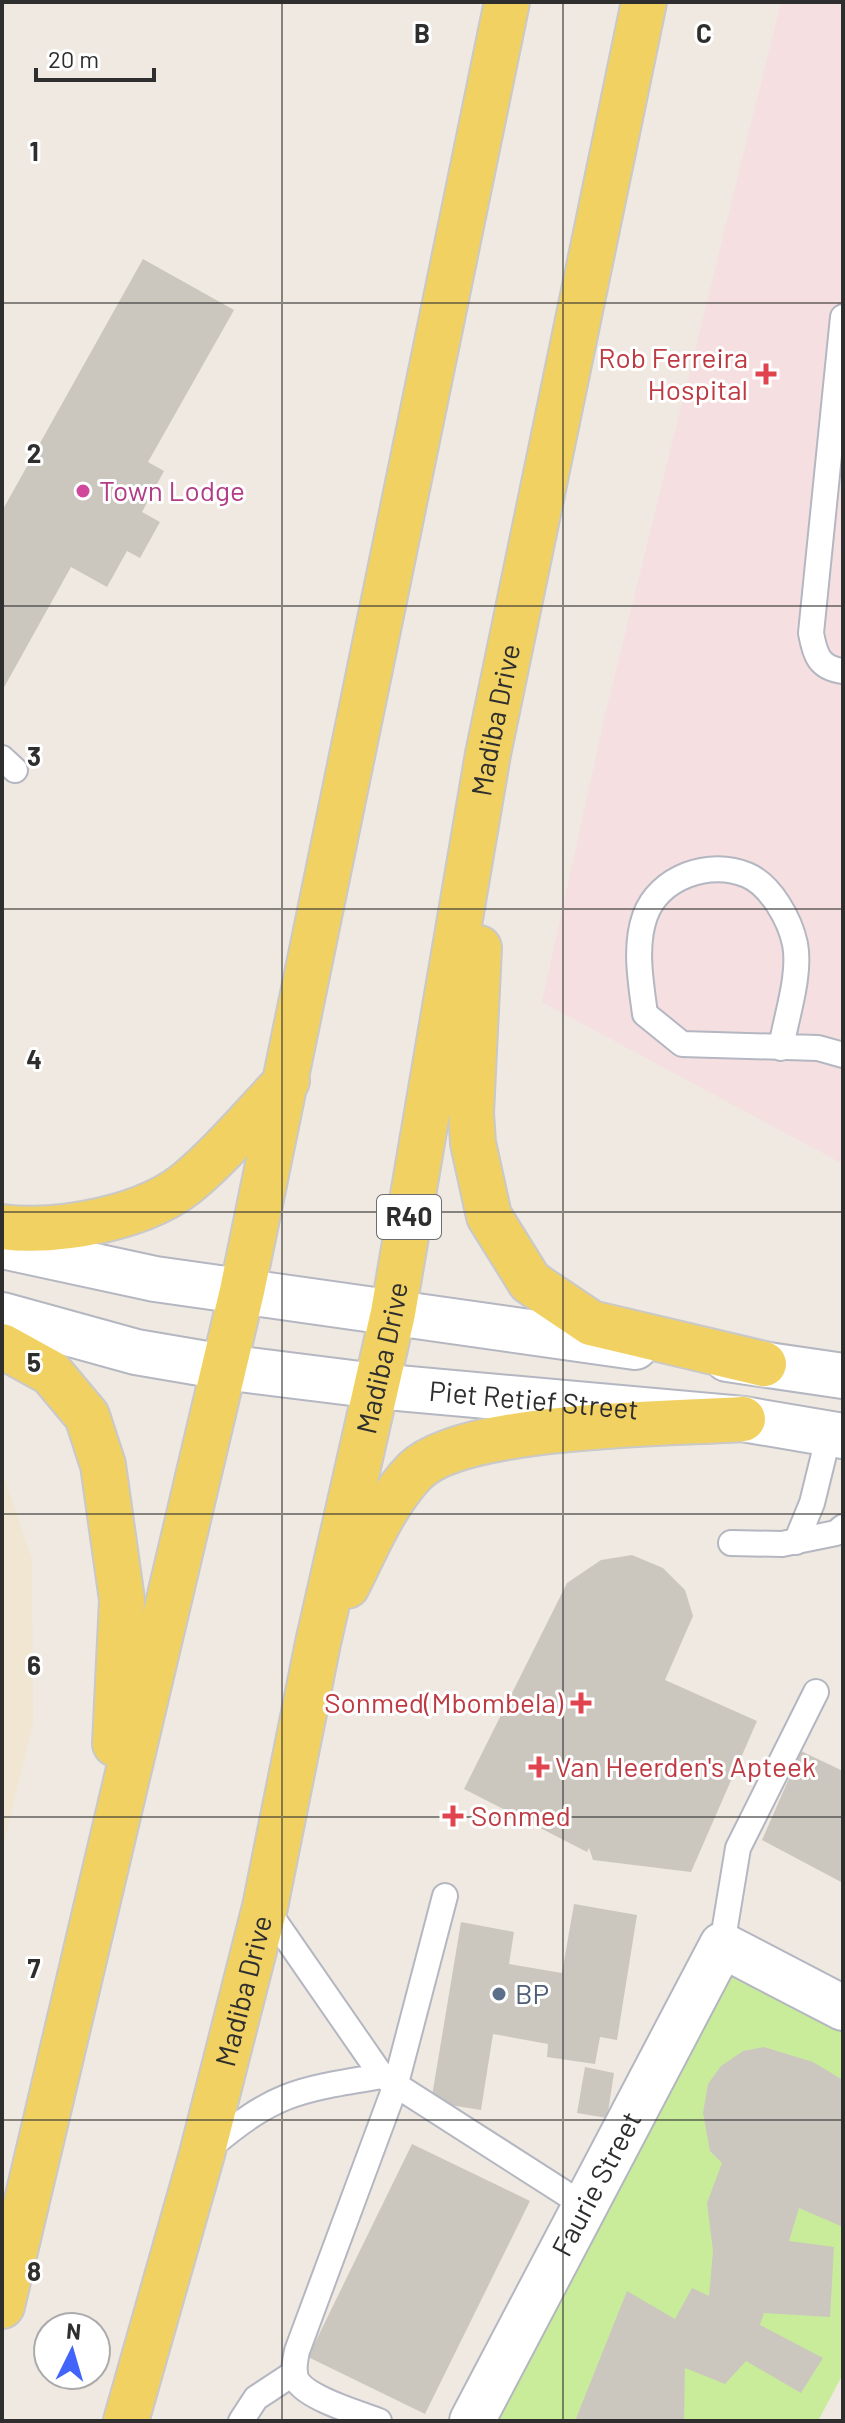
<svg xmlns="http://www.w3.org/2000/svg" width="845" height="2423" font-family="Barlow,sans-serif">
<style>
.education{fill:#f0e6d1}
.medical{fill:#f5dfe0}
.pitch{fill:#c9ec9a}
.building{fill:#cbc7bf}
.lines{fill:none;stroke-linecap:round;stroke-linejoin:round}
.service-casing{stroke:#b4b7c1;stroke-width:28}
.minor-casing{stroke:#b4b7c1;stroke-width:48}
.tertiary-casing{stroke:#b4b7c1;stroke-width:48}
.primary-casing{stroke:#c9c9c9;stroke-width:48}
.service{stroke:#fff;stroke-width:24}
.minor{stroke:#fff;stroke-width:44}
.tertiary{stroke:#fff;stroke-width:44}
.primary{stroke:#f2d163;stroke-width:44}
.grid{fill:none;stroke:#2e2e2e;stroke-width:2;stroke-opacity:0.55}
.health-dot{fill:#e0444e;stroke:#fff;stroke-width:3}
.hotel-dot{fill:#d1479c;stroke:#fff;stroke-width:3}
.service-dot{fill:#5c6f8a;stroke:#fff;stroke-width:3}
.labels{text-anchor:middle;stroke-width:6;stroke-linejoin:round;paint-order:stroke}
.shield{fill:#fff;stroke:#6d6d6d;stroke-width:2}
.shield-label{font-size:26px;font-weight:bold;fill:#2e2e2e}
.health-label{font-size:28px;fill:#be3a42;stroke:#fff;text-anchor:end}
.hotel-label{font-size:28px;fill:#b23c85;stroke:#fff;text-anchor:start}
.street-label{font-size:28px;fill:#2e2e2e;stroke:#fff}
.service-label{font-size:28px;fill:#4e5e75;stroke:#fff;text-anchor:start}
.grid-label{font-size:26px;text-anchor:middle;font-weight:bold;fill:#2e2e2e;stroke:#fff;stroke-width:6;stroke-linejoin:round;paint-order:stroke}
</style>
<rect width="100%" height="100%" fill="#efe9e1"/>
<path class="education" d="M2 1470 32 1560 33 1724 2 1850Z"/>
<path class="medical" d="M781 2H843V1164L542 1002 607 707Z"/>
<path class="pitch" d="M732 1971 843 2029V2374L818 2421H493Z"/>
<path class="building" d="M143 259 234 310 148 462 164 471 142 512 160 522 140 558 127 551 107 587 71 567 2 691V511Z
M632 1555 663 1568 685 1590 693 1616 665 1680 757 1721 691 1872 593 1860 589 1848 587 1852 464 1789 567 1583 601 1560Z
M801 1751 843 1771V1883L762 1840Z
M574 1904 637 1915 617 2040 600 2037 595 2064 547 2057 548 2044 493 2034 481 2110 431 2102 461 1922 514 1932 509 1964 562 1973Z
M764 2047 813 2062 843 2080V2227L799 2208 789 2241 834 2247 830 2317 764 2313 760 2325 823 2358 801 2393 746 2361 725 2384 685 2368 684 2421H575L627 2291 675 2319 692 2288 709 2296 713 2251 707 2203 722 2163 710 2151 703 2113 708 2084 721 2066 743 2051Z
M585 2067 614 2073 607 2118 577 2113Z
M412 2144 530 2201 425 2414 308 2357Z"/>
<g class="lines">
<defs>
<path id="service" d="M843 317 811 633C815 655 819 668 843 671
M2 758 15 770
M781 1048C786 1017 801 975 795 944 790 920 771 885 747 875 710 859 659 877 645 916 634 947 641 983 645 1014L682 1044 818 1048 843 1055
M796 1542 812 1503 829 1434
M731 1543 782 1544 836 1533 843 1527
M265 1907 382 2076 585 2206
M722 1945 738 1848 816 1692
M208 2149C275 2092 297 2090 382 2076
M241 2421 256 2398 294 2373
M379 2421C358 2413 310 2399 298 2382 292 2373 295 2361 297 2351L395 2087 445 1896"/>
<g id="minor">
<path id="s1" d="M472 2421 722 1945 843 2008"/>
</g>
<g id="tertiary">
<path d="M2 1246 155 1279 635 1347"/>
<path id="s2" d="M2 1315 136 1352 224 1367 376 1386 743 1419 843 1436"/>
<path d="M727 1359 843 1376"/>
</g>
<g id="primary">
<path d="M479 948 471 1113 473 1143 489 1216 530 1282 591 1323 764 1364"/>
<path d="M2 1227C59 1234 149 1218 193 1178 227 1149 256 1113 287 1081"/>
<path d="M2 1346 51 1373 87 1416 103 1465 122 1600 115 1744"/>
<path d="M347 1586C367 1547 384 1503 415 1471 464 1423 671 1424 743 1419"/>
<path d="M2 2306 242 1291 507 2"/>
<path id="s3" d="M126 2421 202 2154 265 1907 318 1643 393 1313 488 754 644 2"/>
</g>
</defs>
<use href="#service" class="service-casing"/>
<use href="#minor" class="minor-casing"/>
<use href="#tertiary" class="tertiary-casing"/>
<use href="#primary" class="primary-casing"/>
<use href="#service" class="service"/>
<use href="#minor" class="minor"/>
<use href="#tertiary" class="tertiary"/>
<use href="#primary" class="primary"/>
</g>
<path class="grid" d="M282 2V2421M563 2V2421M2 303H843M2 606H843M2 909H843M2 1212H843M2 1514H843M2 1817H843M2 2120H843"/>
<g class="health-dot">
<path d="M762 362h8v8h8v8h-8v8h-8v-8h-8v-8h8z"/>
<path d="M577 1691h8v8h8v8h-8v8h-8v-8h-8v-8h8z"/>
<path d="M535 1755h8v8h8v8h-8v8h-8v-8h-8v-8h8z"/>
<path d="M449 1804h8v8h8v8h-8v8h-8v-8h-8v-8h8z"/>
</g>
<circle class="hotel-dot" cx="83" cy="491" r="8"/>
<circle class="service-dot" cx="499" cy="1994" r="8"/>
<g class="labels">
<rect class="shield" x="377" y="1195" width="64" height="44" rx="6"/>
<g class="shield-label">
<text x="409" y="1226">R40</text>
</g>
<g class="health-label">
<text x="748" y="368">Rob Ferreira<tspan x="748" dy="32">Hospital</tspan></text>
<text x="563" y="1713">Sonmed(Mbombela)</text>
<text x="555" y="1777" text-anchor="start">Van Heerden's Apteek</text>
<text x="471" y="1826" text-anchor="start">Sonmed</text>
</g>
<g class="hotel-label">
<text x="99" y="501">Town Lodge</text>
</g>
<g class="street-label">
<text dy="10" stroke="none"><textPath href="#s3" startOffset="1742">Madiba Drive</textPath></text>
<text dy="10" stroke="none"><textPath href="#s3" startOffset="1094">Madiba Drive</textPath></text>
<text dy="10" stroke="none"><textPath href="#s2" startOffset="540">Piet Retief Street</textPath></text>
<text dy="10" stroke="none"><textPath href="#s3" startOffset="446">Madiba Drive</textPath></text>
<text dy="10" stroke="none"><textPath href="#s1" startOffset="268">Faurie Street</textPath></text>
</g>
<g class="service-label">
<text x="515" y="2004">BP</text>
</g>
</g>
<g class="grid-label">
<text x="422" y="43">B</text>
<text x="704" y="43">C</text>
<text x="34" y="161">1</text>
<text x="34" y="463">2</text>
<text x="34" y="766">3</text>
<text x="34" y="1069">4</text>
<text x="34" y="1372">5</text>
<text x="34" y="1675">6</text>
<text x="34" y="1978">7</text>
<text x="34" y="2281">8</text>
</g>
<rect width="845" height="2423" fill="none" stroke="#2e2e2e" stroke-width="8"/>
<g transform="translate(72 2351) rotate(5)"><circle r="38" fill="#ffffff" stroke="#ababab" stroke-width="2"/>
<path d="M0-6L14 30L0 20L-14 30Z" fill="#4264fb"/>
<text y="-12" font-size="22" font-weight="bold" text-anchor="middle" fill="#2e2e2e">N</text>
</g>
<path d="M36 68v12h118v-12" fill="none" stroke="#2e2e2e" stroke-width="4"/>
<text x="48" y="68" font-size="24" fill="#2e2e2e" stroke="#ffffff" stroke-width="6" paint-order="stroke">20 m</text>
</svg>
